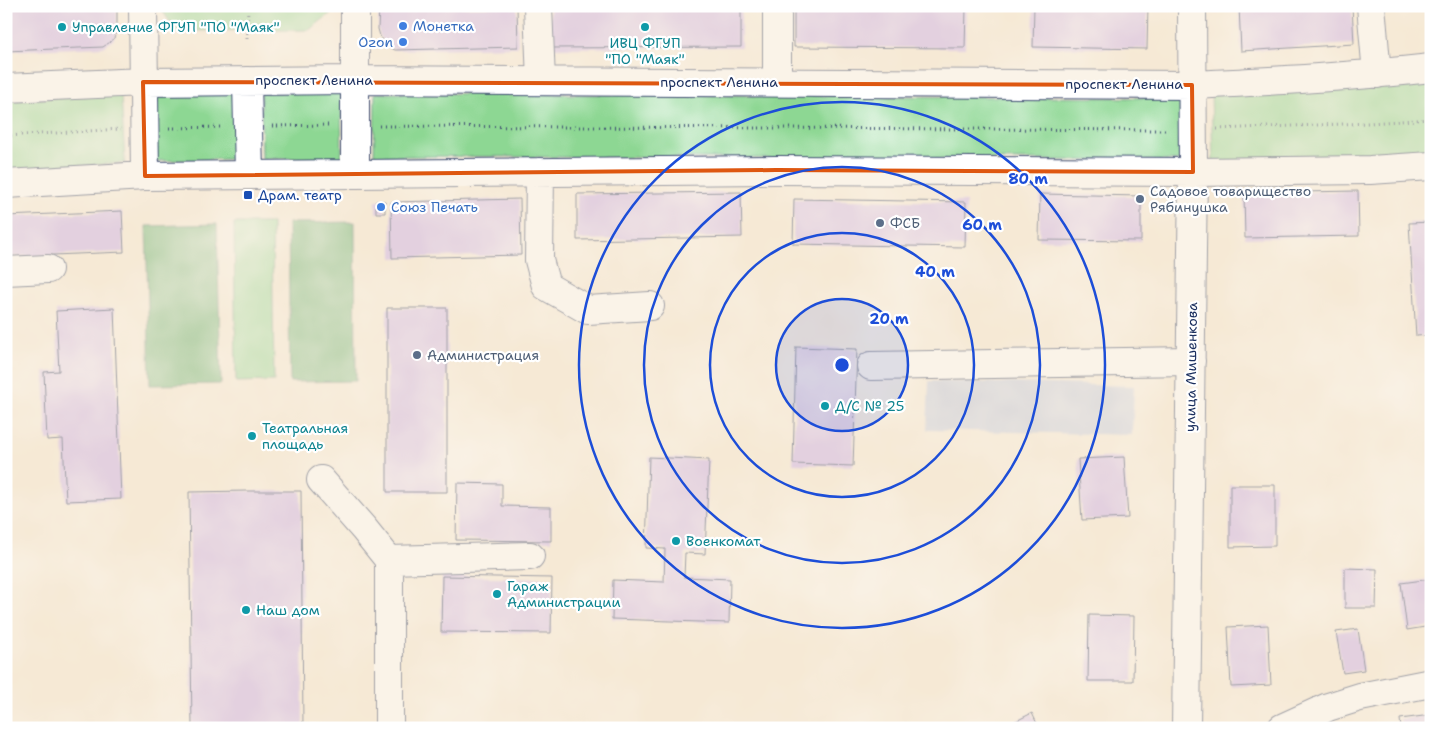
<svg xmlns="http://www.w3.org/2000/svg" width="1437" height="734" font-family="'Shantell Sans',sans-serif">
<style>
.industrial{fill:#bac4de}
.green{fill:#8dd793;stroke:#548378}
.forest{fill:#72b87d;stroke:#46746e}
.building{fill:#ccb2eb}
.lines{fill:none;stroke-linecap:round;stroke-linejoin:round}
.minor-casing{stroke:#3c4b70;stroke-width:30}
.path{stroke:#3c4b70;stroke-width:3;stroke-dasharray:1 4;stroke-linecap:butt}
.minor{stroke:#fff;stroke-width:28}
.marked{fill:none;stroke:#de5710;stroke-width:4;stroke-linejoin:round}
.ring{fill:none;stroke:#1d4ed8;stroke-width:2.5}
.shop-dot{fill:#3f7fe0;stroke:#fff;stroke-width:2}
.culture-dot{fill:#0f9aa8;stroke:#fff;stroke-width:2}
.transit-dot{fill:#1a4fb4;stroke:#fff;stroke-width:2}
.service-dot{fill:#5c6f8a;stroke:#fff;stroke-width:2}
.labels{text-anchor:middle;stroke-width:4.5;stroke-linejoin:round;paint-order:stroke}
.shop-label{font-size:14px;fill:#366cbe;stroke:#fff;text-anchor:start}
.culture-label{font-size:14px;fill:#0d838f;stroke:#fff;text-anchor:start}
.street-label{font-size:14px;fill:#1b2f5e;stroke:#fff}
.service-label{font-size:14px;fill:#4e5e75;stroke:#fff;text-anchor:start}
.transit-label{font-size:14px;fill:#164399;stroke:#fff;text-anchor:start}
.centre{fill:#1d4ed8;stroke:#fff;stroke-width:2.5}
.ring-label{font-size:15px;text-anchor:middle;font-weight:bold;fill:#1d4ed8;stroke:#fff;stroke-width:4.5;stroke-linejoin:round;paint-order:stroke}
</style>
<rect width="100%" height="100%" fill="#fff"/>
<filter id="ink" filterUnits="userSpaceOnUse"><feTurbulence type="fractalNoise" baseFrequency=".02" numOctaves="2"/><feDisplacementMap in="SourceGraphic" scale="10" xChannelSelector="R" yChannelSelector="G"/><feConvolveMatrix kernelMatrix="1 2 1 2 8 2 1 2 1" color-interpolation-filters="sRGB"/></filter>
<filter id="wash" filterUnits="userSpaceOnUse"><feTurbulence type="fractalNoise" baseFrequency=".0096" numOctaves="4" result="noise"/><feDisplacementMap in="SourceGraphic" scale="20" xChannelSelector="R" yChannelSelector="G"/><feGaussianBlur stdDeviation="1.12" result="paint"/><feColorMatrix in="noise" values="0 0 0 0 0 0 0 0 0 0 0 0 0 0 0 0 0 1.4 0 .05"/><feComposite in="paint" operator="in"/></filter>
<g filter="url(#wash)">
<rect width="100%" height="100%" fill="#f6e9d5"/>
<path class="industrial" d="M929 381 1134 386 1132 435 927 430Z"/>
<path class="green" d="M162 6H334V11L309 30 176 31 162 10Z
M1431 80V154L1213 164 1211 92Z
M234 92 235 159 154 161 153 94Z
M341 92 342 158 262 159 261 93Z
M375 93 1180 98V161L374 156Z
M121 94 125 163 6 170V101Z
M234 223H272L274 381 236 382Z"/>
<path class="forest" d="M355 222 356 381 290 382 288 223Z
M217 224 221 384 150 385 146 226Z"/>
<g id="blocks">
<path class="building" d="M33 6H117V32L113 40 103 47 6 51V7Z
M379 6H432L433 8 517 6 518 47 395 50 389 47 380 36 378 29Z
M550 6H741V47L550 48Z
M794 6 966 7 965 48 794 47Z
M1034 6H1148L1147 49 1033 47Z
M1239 6H1352L1354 44 1241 51Z
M1358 191 1359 236 1245 238 1244 193Z
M741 192 742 237 577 240V194Z
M1040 194 1141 196V241L1039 240Z
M520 199 521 255 392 258 391 202Z
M794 199 966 202 965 247 793 244Z
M376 201H385V213H376Z
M122 211 124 252 6 257V216Z
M1431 222V335L1416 336 1409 223Z
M114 308 121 499 66 501 63 439 47 440 44 372 59 371 56 311Z
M387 308H447V492H387Z
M796 347 857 349 853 466 793 464Z
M649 457 709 460 705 554 685 553 684 577 730 579 729 623 612 619 613 580 664 582 665 549 646 548Z
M1124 457 1128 518 1082 520 1078 459Z
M457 483 502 484V506L551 507V541L456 540Z
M1230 485H1275V546L1230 547Z
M246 491H301L303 728H192L189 492Z
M1345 568 1377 569 1376 608H1345Z
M442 576 552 578 551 633 441 632Z
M1431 579V626L1407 630 1401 583Z
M1089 615 1134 616 1133 681H1088Z
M1268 625 1271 685 1231 687 1228 627Z
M1358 629 1364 670 1343 673 1336 632Z
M1032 713 1039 728H1002Z
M1431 715V728H1401L1400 719Z"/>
</g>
</g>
<g filter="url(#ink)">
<use href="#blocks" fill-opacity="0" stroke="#3c4b70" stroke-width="1"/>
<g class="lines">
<defs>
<path id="minor" d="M143 6 145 176
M355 6V174
M538 6 541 81
M777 6V82
M1371 6 1377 74
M247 81 249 175
M6 88 143 82 355 80 1192 85C1272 81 1351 77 1431 68
M540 172 539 260 546 286 588 310 650 306
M6 184 145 176 776 170 1193 172 1370 170 1431 166
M6 271 48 269
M871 366 1191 361
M321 480 364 529 389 560V728
M389 560 530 556
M1186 728 1193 172 1192 6
M1282 728 1328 707 1360 697 1431 683"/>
</defs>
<use href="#minor" class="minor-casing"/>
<path class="path" d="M247 39 248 6
M272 126 330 125
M379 126 1168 130
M169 128 223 127
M1217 129 1369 123 1431 119
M6 136 121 129"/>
<use href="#minor" class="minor"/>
</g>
</g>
<path d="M0 0H1437V734H0ZM143 82 1192 85 1193 172 776 170 145 176Z" fill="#f6e9d5" fill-opacity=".55" fill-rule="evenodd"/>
<path class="marked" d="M143 82 1192 85 1193 172 776 170 145 176Z"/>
<circle cx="842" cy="365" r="66" fill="#1d4ed8" fill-opacity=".12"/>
<g class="ring">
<circle cx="842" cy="365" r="66"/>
<circle cx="842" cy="365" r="132"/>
<circle cx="842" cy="365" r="198"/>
<circle cx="842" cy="365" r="263"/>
</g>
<g class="shop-dot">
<circle cx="403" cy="26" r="5"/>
<circle cx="403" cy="42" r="5"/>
<circle cx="381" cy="207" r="5"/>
</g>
<g class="culture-dot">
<circle cx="62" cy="27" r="5"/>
<circle cx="645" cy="27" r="5"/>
<circle cx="825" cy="406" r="5"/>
<circle cx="252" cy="436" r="5"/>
<circle cx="676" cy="541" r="5"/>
<circle cx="497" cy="594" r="5"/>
<circle cx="246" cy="610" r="5"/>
</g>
<rect class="transit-dot" x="243" y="190" width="10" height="10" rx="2.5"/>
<g class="service-dot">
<circle cx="1140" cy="199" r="5"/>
<circle cx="880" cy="223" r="5"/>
<circle cx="417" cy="355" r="5"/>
</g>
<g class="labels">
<g class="shop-label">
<text x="413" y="31">Монетка</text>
<text x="393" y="47" text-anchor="end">Ozon</text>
<text x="391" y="212">Союз Печать</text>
</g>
<g class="culture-label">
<text x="72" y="32">Управление ФГУП "ПО "Маяк"</text>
<text x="645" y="48" text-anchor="middle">ИВЦ ФГУП<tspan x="645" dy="16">"ПО "Маяк"</tspan></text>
<text x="835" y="411">Д/С № 25</text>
<text x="262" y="433">Театральная<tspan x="262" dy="16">площадь</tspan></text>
<text x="686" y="546">Военкомат</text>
<text x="507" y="591">Гараж<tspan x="507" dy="16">Администрации</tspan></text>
<text x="256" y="615">Наш дом</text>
</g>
<g class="street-label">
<text x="314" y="85">проспект Ленина</text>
<text x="719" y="87">проспект Ленина</text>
<text x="1124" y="89">проспект Ленина</text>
<text transform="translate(1191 367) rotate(-89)" y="5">улица Мишенкова</text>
</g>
<g class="service-label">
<text x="1150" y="196">Садовое товарищество<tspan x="1150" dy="16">Рябинушка</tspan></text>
<text x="890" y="228">ФСБ</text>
<text x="427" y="360">Администрация</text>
</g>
<g class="transit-label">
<text x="258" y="200">Драм. театр</text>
</g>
</g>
<circle cx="842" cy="365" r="8" class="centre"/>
<g class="ring-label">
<text x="1028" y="184">80 m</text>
<text x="982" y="230">60 m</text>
<text x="935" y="277">40 m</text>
<text x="889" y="324">20 m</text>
</g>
<rect width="1437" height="734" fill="none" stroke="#fff" stroke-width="25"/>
</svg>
